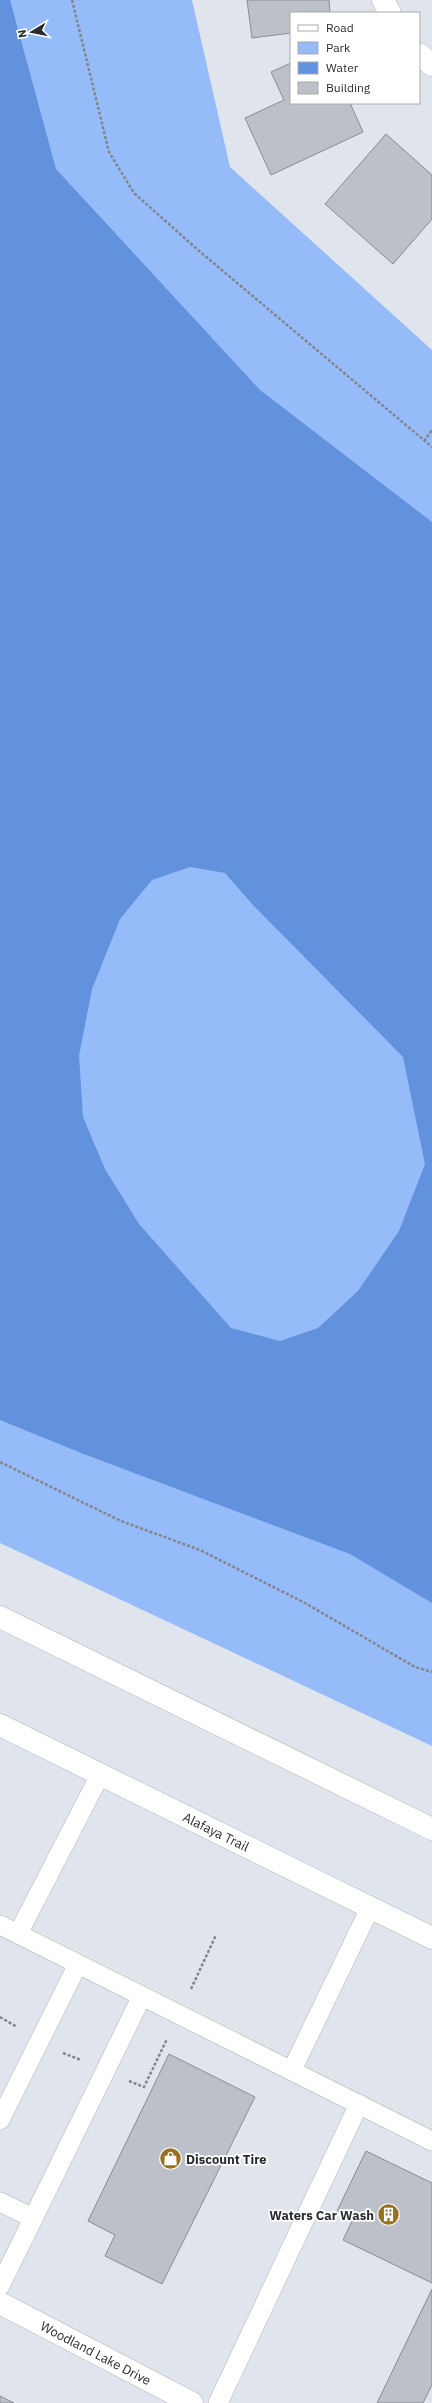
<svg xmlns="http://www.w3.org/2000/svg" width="432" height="2403" font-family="'IBM Plex Sans',sans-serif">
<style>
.green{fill:#95bbf9}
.water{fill:#6291de;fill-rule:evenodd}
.building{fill:#bcc0c8;stroke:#878c93}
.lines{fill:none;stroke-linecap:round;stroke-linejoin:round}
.service-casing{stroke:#b0b4bc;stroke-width:20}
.minor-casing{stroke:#b0b4bc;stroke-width:23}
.secondary-casing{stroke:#b0b4bc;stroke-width:23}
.path{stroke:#82868b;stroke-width:2.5;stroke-dasharray:3 2;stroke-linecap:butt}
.service{stroke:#fff;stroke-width:19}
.minor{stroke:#fff;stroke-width:22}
.secondary{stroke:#fff;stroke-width:22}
.labels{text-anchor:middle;stroke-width:3.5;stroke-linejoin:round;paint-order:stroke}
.street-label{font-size:13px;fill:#292b2e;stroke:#fff}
.poi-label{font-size:13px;font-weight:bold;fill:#292b2e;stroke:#fff;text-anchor:start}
</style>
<rect width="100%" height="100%" fill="#e0e5ed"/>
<path class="green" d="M0 0H192L230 167 432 350V1746L0 1543Z"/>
<path class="water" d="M0 0H10L56 169 260 390 432 522V1603L350 1554 81 1453 0 1420ZM190 867 225 873 253 905 403 1057 425 1164 399 1231 358 1291 318 1328 280 1341 231 1328 139 1224 105 1169 83 1117 79 1056 92 989 120 919 152 880Z"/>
<path class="building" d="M247 0H329L330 13H291V33L252 38Z
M291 63V103H350L363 132 271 175 245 118 284 100 271 72Z
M386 134 432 175V219L393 264 325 204Z
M169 2054 255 2097 162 2284 105 2256 115 2235 88 2221Z
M366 2151 432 2183V2283L343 2240 353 2219 337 2211Z
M432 2289V2385L423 2403H377Z
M0 2396 14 2403H0Z"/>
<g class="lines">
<defs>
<path id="service" d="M0 1925 432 2141
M18 1934 100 1775
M292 2070 370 1908
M0 2120 78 1964
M0 2202 33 2218
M0 2286 142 1996
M218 2403 359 2104"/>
<g id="minor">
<path d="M383 0 390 13"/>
<path d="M419 54 432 65"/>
<path id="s1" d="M0 2303 192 2403"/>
</g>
<g id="secondary">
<path d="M0 1617 432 1829"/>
<path id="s2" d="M0 1725 432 1938"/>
</g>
</defs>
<use href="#service" class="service-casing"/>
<use href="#minor" class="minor-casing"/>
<use href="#secondary" class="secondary-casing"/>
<path class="path" d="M72 0 109 152 134 193 198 250 432 447
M424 441 432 430
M0 1462 121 1521 200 1550 305 1603 415 1667 432 1672
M191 1989 216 1935
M0 2017 17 2027
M63 2053 81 2060
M129 2081 144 2087 167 2039"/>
<use href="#service" class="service"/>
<use href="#minor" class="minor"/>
<use href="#secondary" class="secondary"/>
</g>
<defs>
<symbol id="shop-disc" viewBox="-11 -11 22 22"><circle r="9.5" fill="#99701d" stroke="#fff"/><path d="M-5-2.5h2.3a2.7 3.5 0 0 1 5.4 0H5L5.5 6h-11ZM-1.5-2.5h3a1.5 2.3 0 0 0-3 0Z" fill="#fff"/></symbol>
<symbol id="building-disc" viewBox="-11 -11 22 22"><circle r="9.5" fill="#99701d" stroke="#fff"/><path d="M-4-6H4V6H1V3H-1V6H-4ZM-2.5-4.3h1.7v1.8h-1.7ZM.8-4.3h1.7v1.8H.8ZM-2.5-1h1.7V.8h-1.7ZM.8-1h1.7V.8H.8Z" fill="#fff"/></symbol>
</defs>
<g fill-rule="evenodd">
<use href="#shop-disc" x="158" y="2146" width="25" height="25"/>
<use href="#building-disc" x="376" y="2202" width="25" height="25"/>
</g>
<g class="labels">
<g class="street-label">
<text dy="5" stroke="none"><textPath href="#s2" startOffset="241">Alafaya Trail</textPath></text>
<text dy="5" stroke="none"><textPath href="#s1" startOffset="108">Woodland Lake Drive</textPath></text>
</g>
<g class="poi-label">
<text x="186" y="2164">Discount Tire</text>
<text x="374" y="2220" text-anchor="end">Waters Car Wash</text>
</g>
</g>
<rect x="290" y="12" width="130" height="92" fill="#ffffff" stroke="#a9aaab"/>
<rect x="298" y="25" width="20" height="6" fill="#ffffff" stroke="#a9aaab"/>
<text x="326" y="32" font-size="12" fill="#292b2e">Road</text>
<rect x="298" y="42" width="20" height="12" fill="#95bbf9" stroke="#a9aaab"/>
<text x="326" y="52" font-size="12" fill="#292b2e">Park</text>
<rect x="298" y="62" width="20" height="12" fill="#6291de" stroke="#a9aaab"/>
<text x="326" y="72" font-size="12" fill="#292b2e">Water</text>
<rect x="298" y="82" width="20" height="12" fill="#bcc0c8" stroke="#a9aaab"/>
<text x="326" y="92" font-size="12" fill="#292b2e">Building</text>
<g transform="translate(32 32) rotate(260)" stroke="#ffffff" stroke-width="3" paint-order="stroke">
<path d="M0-3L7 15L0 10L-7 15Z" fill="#292b2e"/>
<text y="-6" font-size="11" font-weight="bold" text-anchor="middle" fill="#292b2e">N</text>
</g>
</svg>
